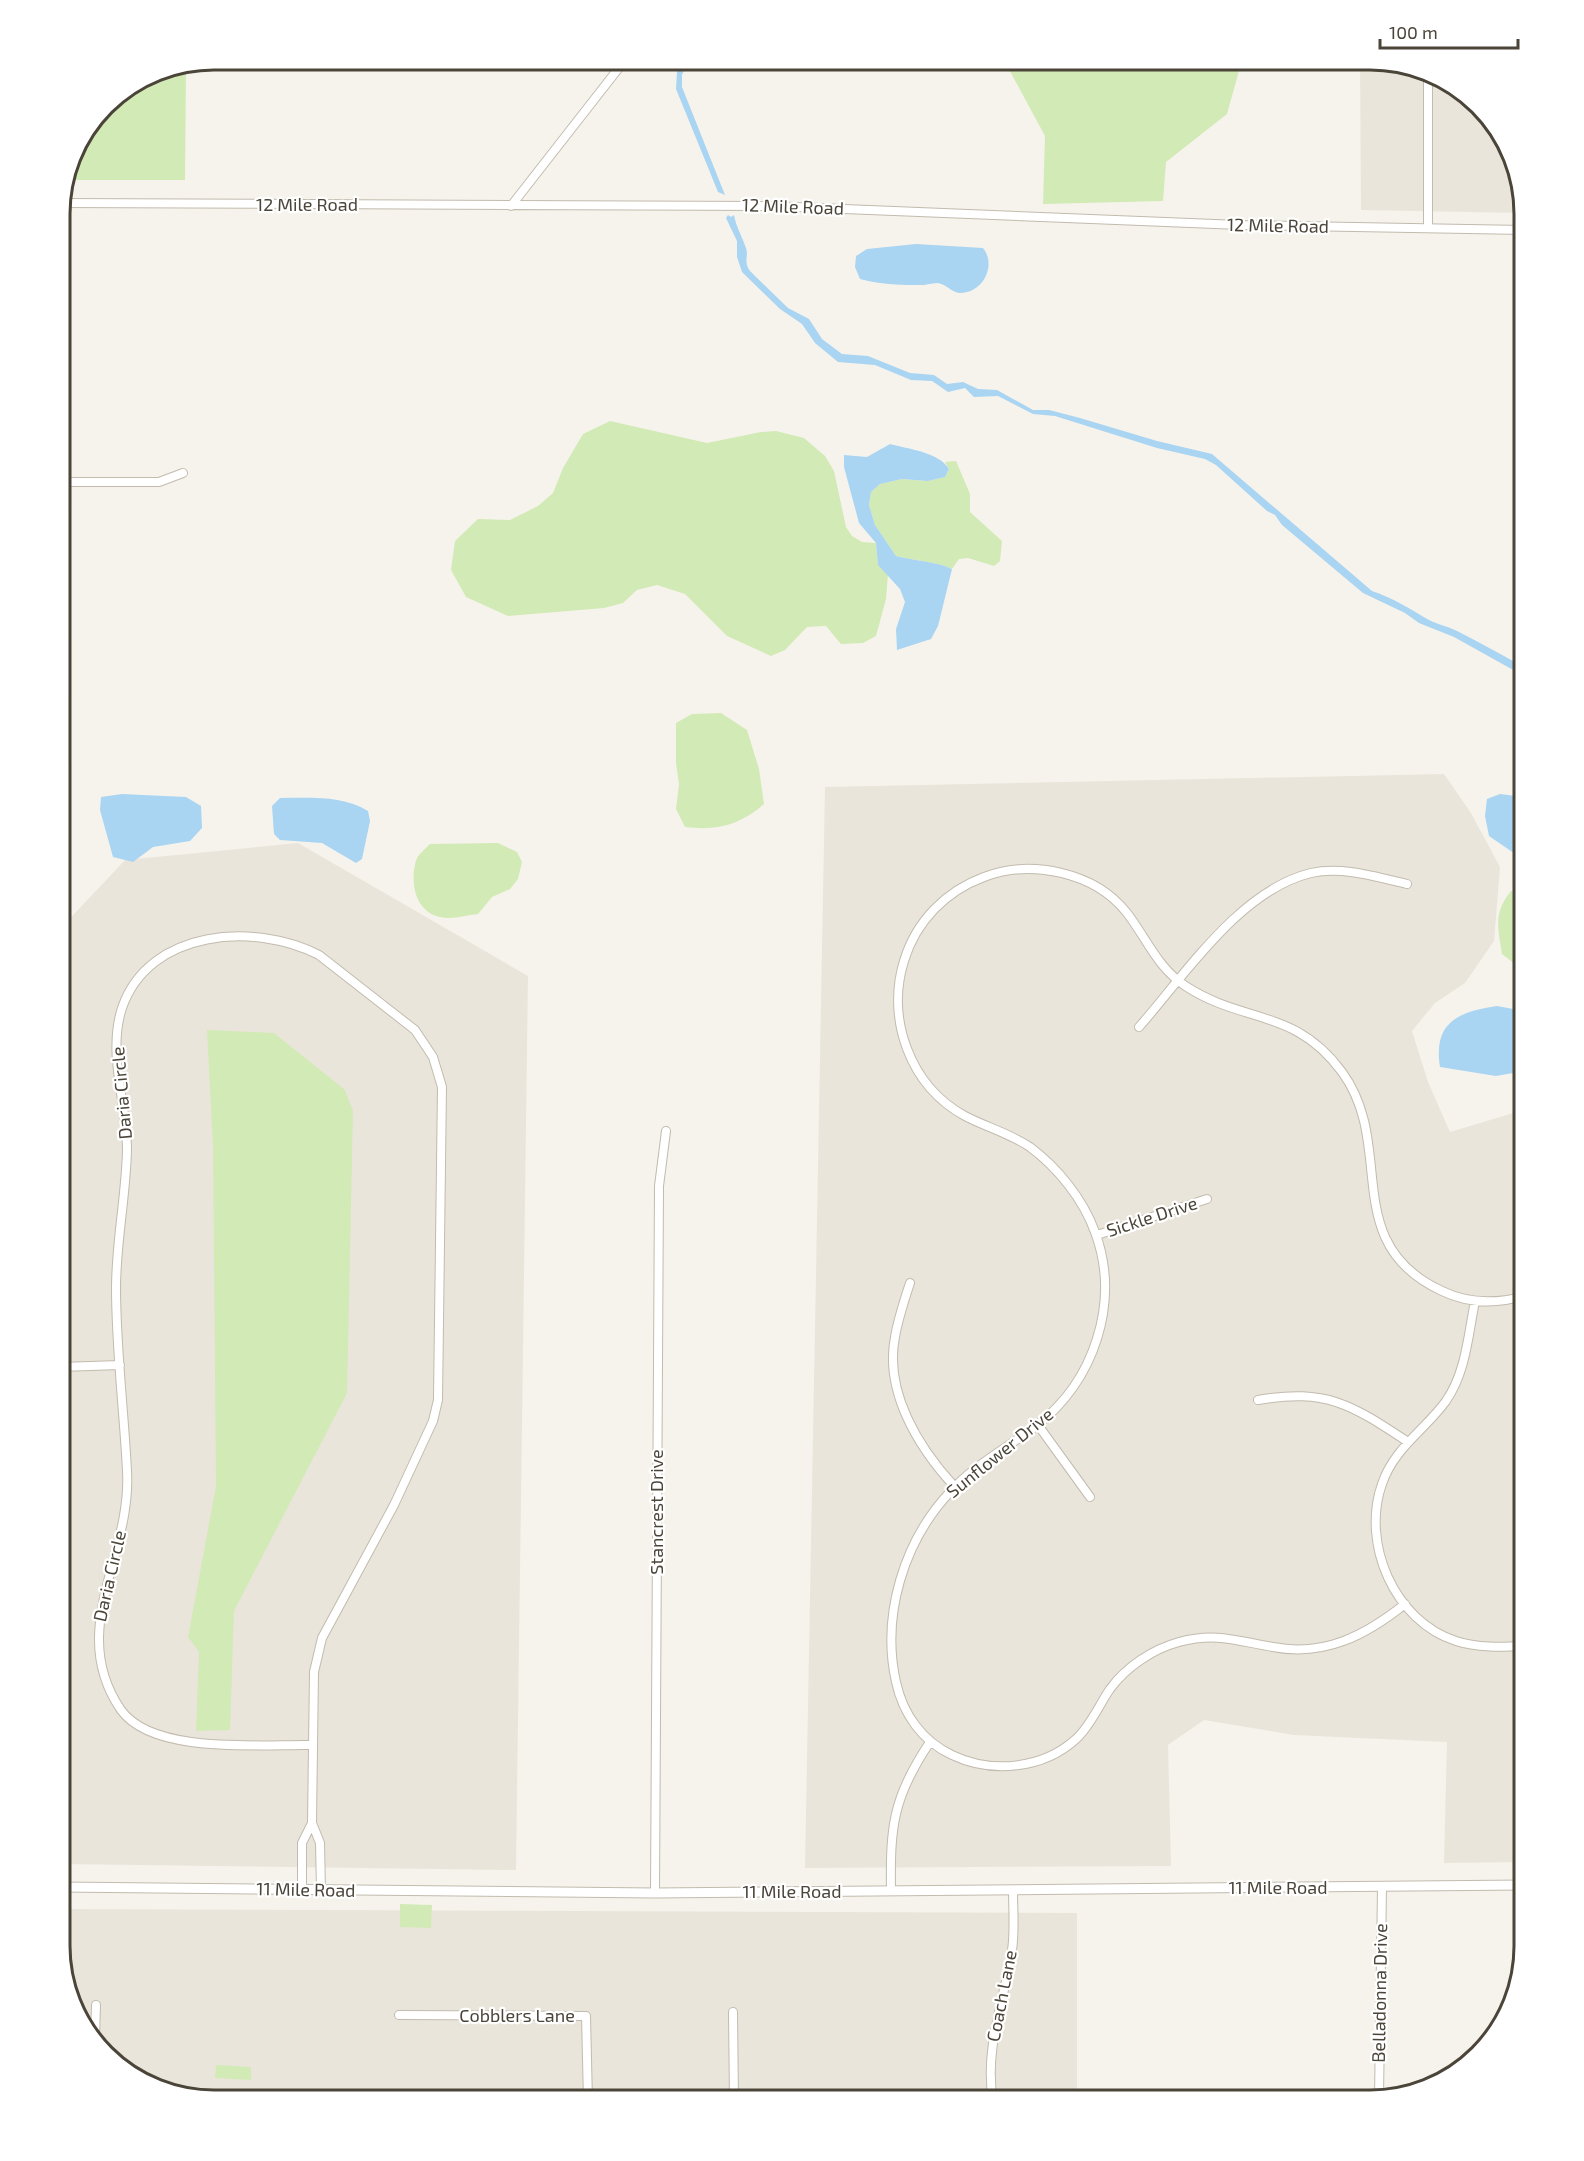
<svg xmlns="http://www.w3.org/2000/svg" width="1584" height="2161" font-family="'Exo 2',sans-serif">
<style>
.residential{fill:#eae5da}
.green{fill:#d2eab5}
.water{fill:#a9d4f2}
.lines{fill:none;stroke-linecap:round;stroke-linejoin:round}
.minor-casing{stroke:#c2bbae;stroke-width:10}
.tertiary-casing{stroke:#c2bbae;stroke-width:11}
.minor{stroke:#fff;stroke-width:8}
.tertiary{stroke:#fff;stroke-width:9}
.labels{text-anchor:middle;stroke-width:4.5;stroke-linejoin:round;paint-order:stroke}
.street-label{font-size:18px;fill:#4b4439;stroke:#fff}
.rim{fill:none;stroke:#4b4439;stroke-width:3}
</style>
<rect width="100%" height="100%" fill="#f6f3ec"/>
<path class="residential" d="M1360 60H1379L1447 81 1503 137 1524 213 1361 210Z
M1444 774 1471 813 1500 867 1494 941 1465 983 1435 1003 1412 1031 1428 1082 1450 1132 1517 1112 1524 1105V1862L1444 1863 1447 1742 1294 1735 1204 1720 1168 1745 1171 1866 805 1868 825 787Z
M298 843 528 976 516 1870 60 1864V929L125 860Z
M60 1909 1077 1913V2101H205L137 2080 81 2024 60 1946Z"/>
<path class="green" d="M1004 60H1242L1227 114 1166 162 1163 201 1043 204 1045 136Z
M186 66 185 180H67L76 146 112 99 156 72Z
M610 421 707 443 761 432 776 431 804 438 825 456 834 471 846 527 852 536 862 542 876 543 878 565 888 574 886 599 876 636 863 643 841 644 826 626 807 627 785 650 771 656 727 636 685 594 657 585 637 590 623 603 604 608 508 616 466 597 451 570 455 541 478 519 510 520 538 506 553 493 563 468 583 434Z
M956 461 970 494V512L1002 541 1000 561 994 566 968 558 959 559 952 569C935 561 915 561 896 556L875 525 869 505 871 492 880 484 902 479 928 481 945 477 949 469 945 462Z
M721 713 747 730 759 769 764 804C740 825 717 831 685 827L676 809 679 784 676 763V723L692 714Z
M498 843 517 852 522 862 518 879 510 889 492 897 478 914C466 915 452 920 440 917 414 912 409 879 417 858 420 853 426 848 430 844Z
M1524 890V971L1502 954C1498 928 1493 913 1511 891Z
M207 1030 274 1033 345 1090 353 1111 347 1393 234 1611 230 1730 196 1731 199 1652 188 1637 216 1486 213 1146Z
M400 1904 432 1905 431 1928 400 1927Z
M216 2065 251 2067V2080L215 2078Z"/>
<path class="water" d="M682 60H693L687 63 682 75V87L725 195 718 192 676 89 677 72Z
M728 215 731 217 734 215C736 227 742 236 746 248 749 256 743 262 750 271L788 308 809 319 822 339 842 354 868 356 910 373 934 375 947 384 963 382 978 389 997 390 1033 410H1049L1080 418 1157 441 1212 454 1372 591C1393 598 1410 609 1429 620 1439 625 1450 627 1459 632 1481 643 1502 655 1524 667V676L1454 637 1419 623 1405 613 1363 593 1282 525 1275 515 1267 511 1216 465 1205 459 1157 448 1055 416 1033 414 998 396 974 397 965 388 948 392 932 381 911 380 875 365 838 362 815 343 802 324 780 309 742 272 737 257V241L726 218Z
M916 244 983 248C997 265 983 294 959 293 952 292 945 284 938 283 934 283 929 284 924 285 903 285 882 285 860 279L855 267 856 256 867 249Z
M890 444C908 449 939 452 949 469L945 477 928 481 902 479 880 484 871 492 869 505 875 525 896 556C915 561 935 561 952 569L938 626 931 639 897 650 896 629 905 602 900 589 878 565 876 543 859 523 844 467V455L867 457Z
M122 794 186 797 201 806 202 828 190 841 153 847 133 862 113 857 100 810 101 797Z
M1500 794 1524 797V860L1489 836 1485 816 1487 799Z
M280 798C309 798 342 795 368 811L370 821 362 859 356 863 322 843 280 840 274 834 272 806Z
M1497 1006 1524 1011V1071L1496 1076 1440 1067C1433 1022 1458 1012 1497 1006Z"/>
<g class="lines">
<defs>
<path id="minor" d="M1428 75V228
M61 203 770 206 1240 225 1524 230
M511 206 625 60
M60 482H159L183 473
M1139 1027C1185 975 1240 890 1311 873 1342 866 1377 877 1407 884
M1097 1235 1207 1199
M910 1283C904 1301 898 1319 895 1337 884 1392 919 1448 954 1486
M1475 1301C1468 1336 1466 1372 1446 1401 1425 1430 1394 1448 1382 1484 1361 1543 1394 1621 1456 1641 1477 1648 1502 1647 1524 1646
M60 1367 120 1365
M1258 1400C1327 1388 1352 1405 1408 1442
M1038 1425 1090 1497
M1405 1604C1366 1635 1325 1657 1273 1647 1237 1641 1216 1632 1179 1642 1153 1649 1126 1667 1110 1689 1099 1705 1091 1725 1076 1739 1043 1769 992 1774 952 1755 922 1741 903 1714 896 1682 881 1615 904 1541 950 1492 974 1465 1007 1448 1036 1426 1094 1382 1121 1302 1095 1232 1083 1199 1058 1168 1030 1147 1009 1133 986 1127 965 1116 910 1086 886 1019 904 961 916 921 946 891 984 877 1031 859 1095 872 1127 913 1147 939 1158 969 1187 987 1245 1024 1295 1008 1342 1072 1397 1147 1338 1243 1442 1291 1469 1304 1496 1304 1524 1296
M313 1745C262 1744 153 1755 121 1710 66 1630 132 1556 127 1471 124 1411 116 1349 116 1288 116 1242 126 1196 127 1150 127 1103 107 1054 122 1008 149 929 255 922 319 955L415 1030 433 1057 442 1087 438 1400 433 1421 394 1505 322 1638 314 1672 312 1823 320 1843 321 1891
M302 1891V1843L312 1823
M891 1891C890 1826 893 1797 930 1742
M655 1893 659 1186 666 1131
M733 2012 734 2101
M399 2015 586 2016 588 2101
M95 2038 96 2005
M1379 2098 1382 1887
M647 2101 734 2099
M993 2101C984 2048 1004 2002 1012 1950 1015 1931 1013 1909 1013 1890"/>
<path id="tertiary" d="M60 1887 655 1893 1524 1885"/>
</defs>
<use href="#minor" class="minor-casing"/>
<use href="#tertiary" class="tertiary-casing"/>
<use href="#minor" class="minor"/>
<use href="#tertiary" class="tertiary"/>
</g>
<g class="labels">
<g class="street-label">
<text x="307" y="211">12 Mile Road</text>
<text transform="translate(793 207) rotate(2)" y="6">12 Mile Road</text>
<text transform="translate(1278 226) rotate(1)" y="6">12 Mile Road</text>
<text transform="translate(122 1093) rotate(-95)" y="6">Daria Circle</text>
<text transform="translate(1152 1217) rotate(-18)" y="6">Sickle Drive</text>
<text transform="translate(1000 1453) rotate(-39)" y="6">Sunflower Drive</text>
<text transform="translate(657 1512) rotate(-90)" y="6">Stancrest Drive</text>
<text transform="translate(110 1576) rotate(-77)" y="6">Daria Circle</text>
<text x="1278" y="1894">11 Mile Road</text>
<text transform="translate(306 1890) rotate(1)" y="6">11 Mile Road</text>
<text x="792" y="1898">11 Mile Road</text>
<text transform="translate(1380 1993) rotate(-89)" y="6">Belladonna Drive</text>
<text transform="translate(1002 1996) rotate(-79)" y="6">Coach Lane</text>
<text x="517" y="2022">Cobblers Lane</text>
</g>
</g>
<path d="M0 0H1584V2161H0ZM214 70H1370A144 144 0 0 1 1514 214V1946A144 144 0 0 1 1370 2090H214A144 144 0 0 1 70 1946V214A144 144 0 0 1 214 70Z" fill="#fff" fill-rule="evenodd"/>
<path class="rim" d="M214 70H1370A144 144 0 0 1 1514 214V1946A144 144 0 0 1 1370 2090H214A144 144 0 0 1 70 1946V214A144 144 0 0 1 214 70Z"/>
<path d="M1380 39v9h138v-9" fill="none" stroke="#4b4439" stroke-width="3"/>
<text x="1389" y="39" font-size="18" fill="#4b4439" stroke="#ffffff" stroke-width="4.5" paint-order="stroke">100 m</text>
</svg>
